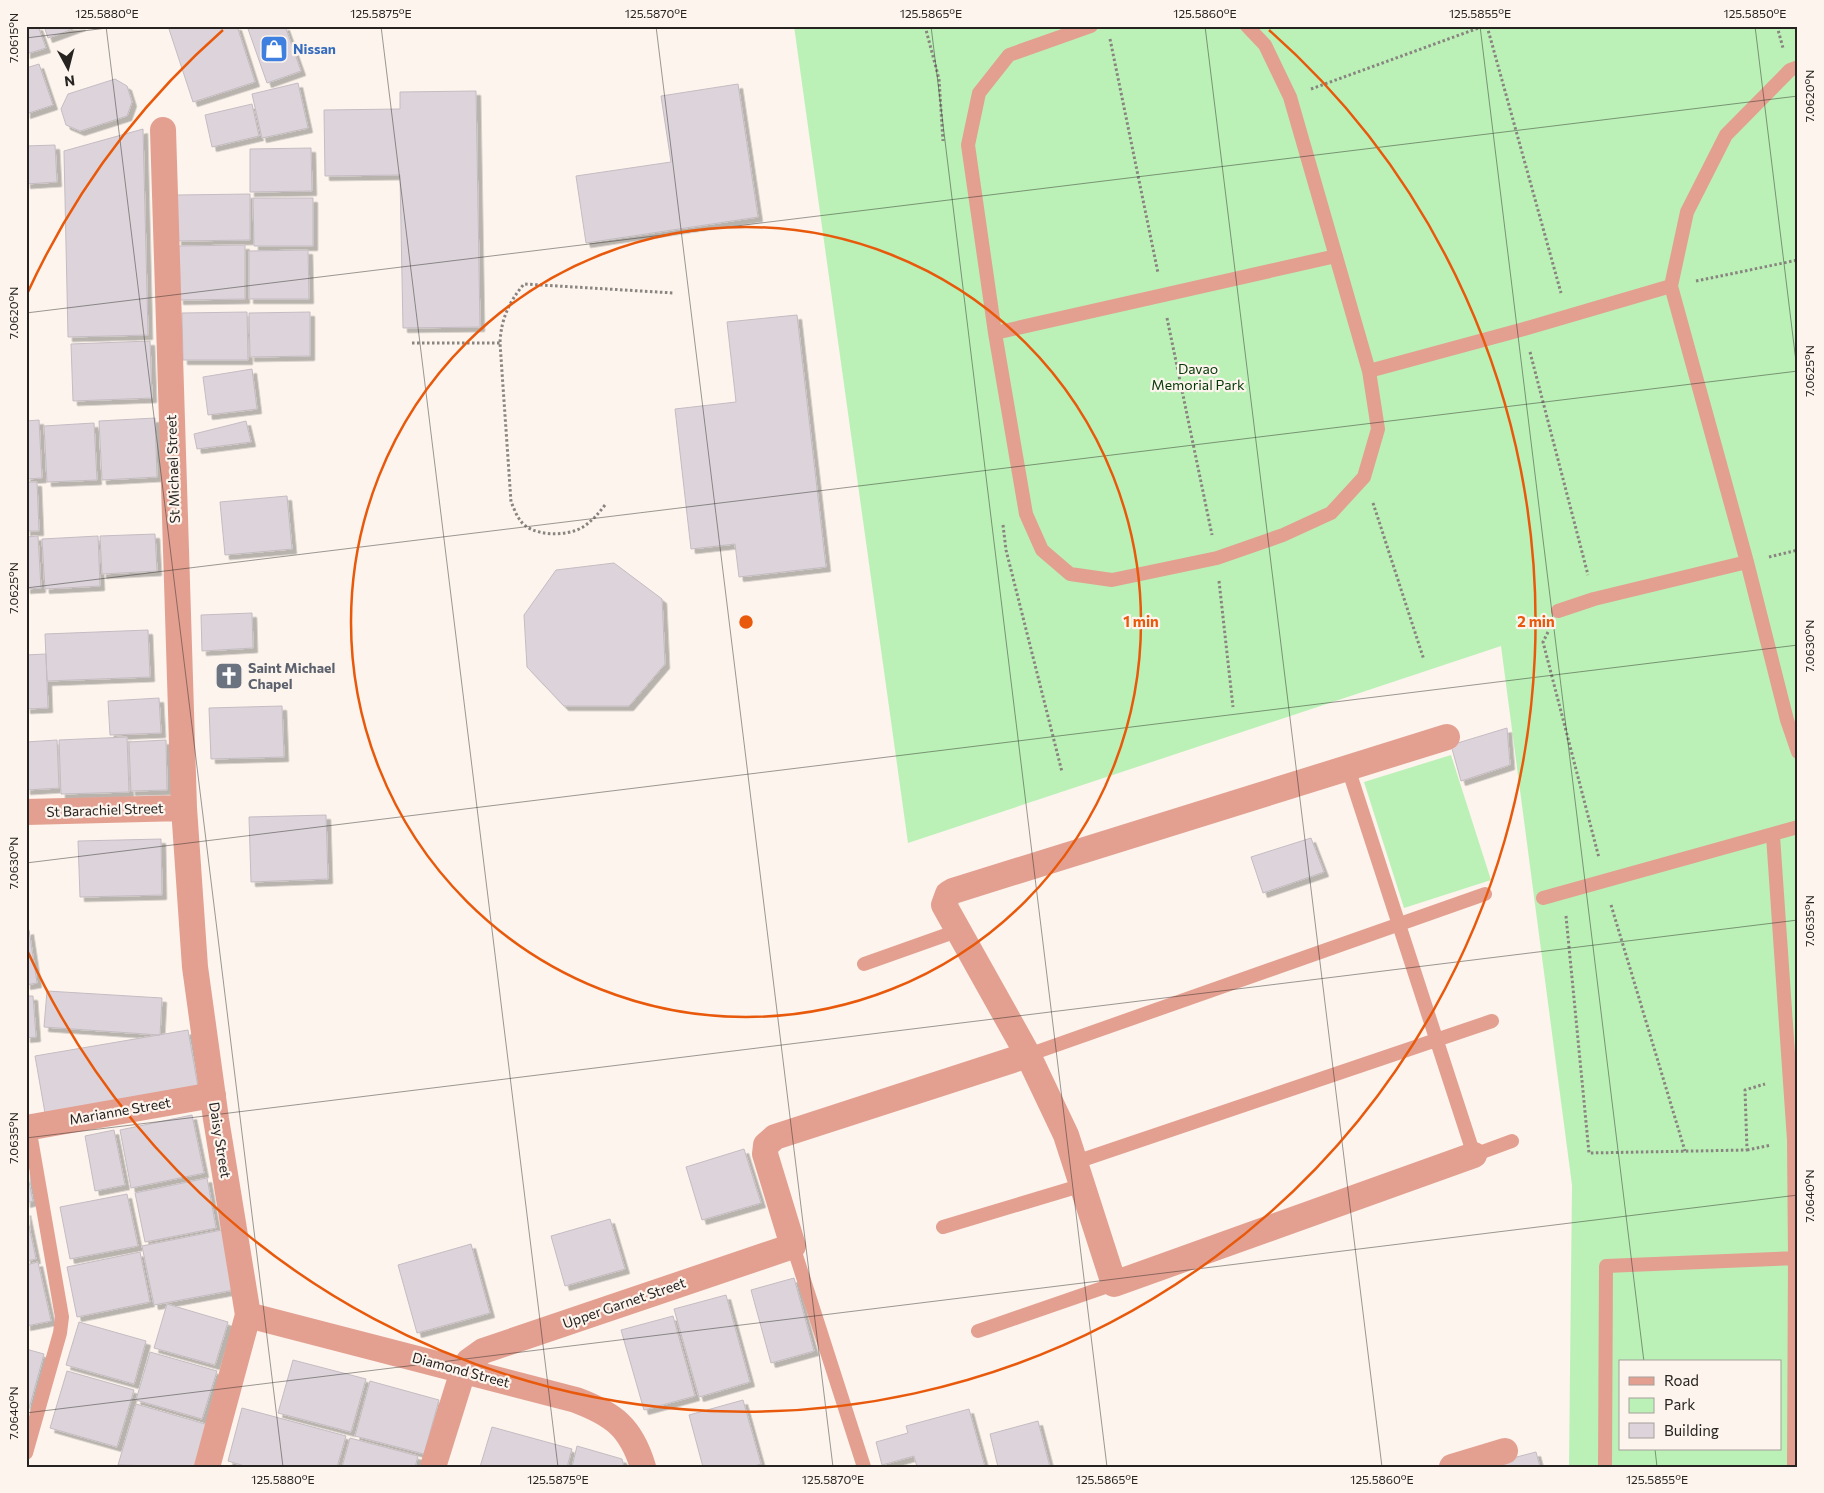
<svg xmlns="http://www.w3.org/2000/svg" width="1824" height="1493" font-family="Commissioner,sans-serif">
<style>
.green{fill:#bbf1b7;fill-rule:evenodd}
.building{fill:#dcd4da;stroke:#c4bcc2;filter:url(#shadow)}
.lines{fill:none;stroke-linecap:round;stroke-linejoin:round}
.path{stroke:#898480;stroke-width:3;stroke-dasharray:2.5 2.5;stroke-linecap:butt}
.lane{stroke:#e3a091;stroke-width:14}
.street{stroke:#e3a091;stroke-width:26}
.ticks{fill:none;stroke:#262321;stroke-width:1;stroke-opacity:0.45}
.ring{fill:none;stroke:#e8590c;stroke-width:2.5}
.labels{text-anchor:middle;stroke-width:4.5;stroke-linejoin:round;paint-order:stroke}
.shop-label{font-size:14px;font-weight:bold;fill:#366cbe;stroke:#fcf4ed;text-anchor:start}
.park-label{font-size:14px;fill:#033704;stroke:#fcf4ed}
.street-label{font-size:14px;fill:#262321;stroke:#fcf4ed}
.worship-label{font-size:14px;font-weight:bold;fill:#5b616d;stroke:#fcf4ed;text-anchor:start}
.centre{fill:#e8590c;stroke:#fcf4ed;stroke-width:2.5}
.ring-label{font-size:15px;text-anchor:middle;font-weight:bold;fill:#e8590c;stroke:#fcf4ed;stroke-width:4.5;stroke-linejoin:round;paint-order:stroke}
.neatline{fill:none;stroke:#262321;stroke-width:2}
.ticks-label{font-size:12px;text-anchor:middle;fill:#262321}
</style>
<defs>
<filter id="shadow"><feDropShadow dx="4.5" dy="4.5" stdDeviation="0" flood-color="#0004"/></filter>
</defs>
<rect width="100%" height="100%" fill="#fcf4ed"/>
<path class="green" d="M794 26H1798V1467H1569L1572 1185 1501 646 908 843ZM1620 1362H1780V1449H1620Z
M1451 755 1491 880 1404 908 1364 782Z"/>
<path class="building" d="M26 26H38L46 48 26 54Z
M44 26H81L48 38Z
M168 26H237L255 82 193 102Z
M247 26H285L301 71 267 83Z
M39 64 53 105 26 114V68Z
M115 79 127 86 132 102 127 116 80 131 66 125 61 109 68 94Z
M298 83 308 128 262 138 252 94Z
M738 84 758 217 586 243 576 176 671 162 661 96Z
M476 91 480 327 403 328 400 175 325 176 324 110 400 109V92Z
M252 104 259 136 212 147 205 115Z
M143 129 148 335 68 337 64 151Z
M55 145 57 182 26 184V146Z
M311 148 312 191 250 192V149Z
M250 194V240L177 241V195Z
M253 198H313V246H254Z
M245 245V299L179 300 178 246Z
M308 250 309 299H249V251Z
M247 312 248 360H183L182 313Z
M310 312V356L250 357 249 313Z
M797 315 826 567 739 577 735 544 691 549 675 409 736 402 727 322Z
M150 341 152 398 73 401 71 344Z
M252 369 257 409 208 415 203 377Z
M155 418 157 477 102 480 99 421Z
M39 420 42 478 26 479V421Z
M246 421 251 442 197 449 194 434Z
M94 423 97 480 47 482 44 426Z
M26 482H37L39 531H26Z
M287 496 292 549 225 555 220 502Z
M155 534 157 571 102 574 100 536Z
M38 536 41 588 26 589V537Z
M98 536 100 586 45 589 42 539Z
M614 563 662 599 665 664 629 706H564L527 667 524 615 556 570Z
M252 613 253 648 202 651 201 615Z
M148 630 150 677 47 681 45 634Z
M46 654 48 708 26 709V655Z
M159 698 161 733 110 735 108 701Z
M282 706 284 757 211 759 209 708Z
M1507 728 1510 765 1461 781 1451 745Z
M127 737 129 792 61 794 59 740Z
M57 740 59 788 26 790V742Z
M166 740 167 790 131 791 129 742Z
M326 815 328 879 251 882 249 817Z
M1311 838 1324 872 1263 893 1251 857Z
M161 839 162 895 80 897 78 841Z
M29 930 37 983 26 985V931Z
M47 991 162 998 160 1035 44 1027Z
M26 996H33L36 1037 26 1038Z
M188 1030 198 1087 45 1113 35 1056Z
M192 1115 204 1173 131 1188 120 1130Z
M114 1130 125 1185 95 1191 85 1136Z
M744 1149 761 1203 702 1220 686 1167Z
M26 1168 33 1201 26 1203Z
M207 1178 216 1228 145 1242 135 1193Z
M127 1194 138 1246 70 1259 60 1207Z
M26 1211 36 1259 26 1261Z
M610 1219 625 1269 565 1286 551 1236Z
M222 1230 234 1290 154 1305 142 1246Z
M471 1244 490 1313 417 1333 398 1265Z
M140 1252 150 1302 77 1317 67 1267Z
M38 1262 51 1321 26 1326V1265Z
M794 1278 814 1351 771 1363 751 1290Z
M726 1295 750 1382 699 1397 674 1309Z
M167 1304 228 1322 215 1365 154 1348Z
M673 1316 695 1396 644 1410 621 1330Z
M79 1322 146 1341 134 1384 66 1365Z
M26 1349 44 1354 27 1416H26Z
M150 1352 217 1371 202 1419 136 1400Z
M293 1360 366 1379 351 1432 278 1413Z
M67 1371 134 1390 117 1447 50 1428Z
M370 1381 439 1400 424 1454 355 1436Z
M743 1400 761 1464 751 1467H703L689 1415Z
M136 1404 212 1426 200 1467 118 1465Z
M242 1408 346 1436 337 1467H248L228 1461Z
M969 1409 985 1467H917L914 1456 882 1465 876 1442 908 1433 906 1426Z
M1038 1421 1050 1467H998L990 1434Z
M492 1427 572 1449 567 1467H480Z
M350 1438 418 1456 415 1467H342Z
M577 1446 622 1459 624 1467H572Z
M1536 1452 1540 1467H1478Z"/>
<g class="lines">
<path class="path" d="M925 26 939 79 943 141
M1487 26 1561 293
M1777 26 1783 48
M1110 39 1158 273
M1311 89 1484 26
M1696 281 1798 260
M1167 318 1212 535
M412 343H500
M1530 352 1588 575
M1373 503 1424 660
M605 505C598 514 592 521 583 527 567 537 531 537 520 520 516 515 514 508 511 502L500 343C501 319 509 302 524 284L674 293
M1003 525 1006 550 1062 772
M1769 557 1798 550
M1219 581 1233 707
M1548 632 1543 642 1599 858
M1611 905 1685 1151
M1566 916 1589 1153 1747 1150 1745 1090 1765 1084
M1747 1150 1771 1145"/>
<path class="lane" d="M1091 26 1009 55 979 93 968 145 995 333 1026 514 1042 550 1070 574 1112 580 1217 558 1283 535 1331 513 1364 477 1378 429 1369 371 1290 97 1265 45 1247 26
M1798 67 1790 70 1726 135 1687 212 1671 286 1747 562 1787 720 1798 752
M995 333 1336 256
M1369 371 1524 329 1671 286
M1558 611 1594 599 1747 562
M1348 768 1474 1155 1512 1141
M1773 836 1794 1140 1795 1258 1794 1467
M1543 898 1798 827
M864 964 957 931
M1028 1055 1485 894
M1076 1162 1492 1021
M943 1227 1083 1185
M793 1246 864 1467
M978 1331 1114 1284
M26 1453 60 1333 62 1317 29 1127
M1605 1467 1606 1266 1798 1258"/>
<path class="street" d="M163 130 184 808 195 967 216 1119 248 1315 207 1467
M1447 737 953 891 948 894 944 905 1028 1055 1066 1135 1114 1284 1474 1155
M26 812 184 808
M26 1128 213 1095
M248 1315 576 1400C613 1414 631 1427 643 1467
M433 1467 463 1371 469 1361 483 1351 793 1246 765 1154 766 1145 775 1137 1028 1055
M1452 1467 1505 1451"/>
</g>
<path class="ticks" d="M106 26 283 1467M381 26 558 1467M656 26 833 1467M931 26 1107 1467M1205 26 1382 1467M1480 26 1644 1362M1755 26 1798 378M26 38 123 26M26 313 1798 96M26 588 1798 371M26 863 1798 645M26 1138 1798 920M26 1413 1798 1195M1655 1449 1657 1467"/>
<g class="ring">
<circle cx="746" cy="622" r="395"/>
<path d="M27 294A790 790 0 0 1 223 30M1269 30A790 790 0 1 1 27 950"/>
</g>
<defs>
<symbol id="shop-square" viewBox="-11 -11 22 22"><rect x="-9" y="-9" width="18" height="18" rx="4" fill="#3f7fe0" stroke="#fcf4ed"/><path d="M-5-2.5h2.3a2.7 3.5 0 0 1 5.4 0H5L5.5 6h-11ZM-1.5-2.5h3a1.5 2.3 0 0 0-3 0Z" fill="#fff"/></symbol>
<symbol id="church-square" viewBox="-11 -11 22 22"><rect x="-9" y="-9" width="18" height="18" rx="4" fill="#6b7280" stroke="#fcf4ed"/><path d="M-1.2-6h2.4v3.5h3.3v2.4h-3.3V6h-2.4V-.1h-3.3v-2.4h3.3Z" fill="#fff"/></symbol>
</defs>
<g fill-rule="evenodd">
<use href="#shop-square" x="258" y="33" width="32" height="32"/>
<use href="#church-square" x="213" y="660" width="32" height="32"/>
</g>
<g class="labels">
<g class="shop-label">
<text x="293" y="54">Nissan</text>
</g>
<g class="park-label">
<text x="1198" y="374">Davao<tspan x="1198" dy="16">Memorial Park</tspan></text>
</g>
<g class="street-label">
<text transform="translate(173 469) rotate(-92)" y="5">St Michael Street</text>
<text transform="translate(105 810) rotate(-2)" y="5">St Barachiel Street</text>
<text transform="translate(120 1111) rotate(-10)" y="5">Marianne Street</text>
<text transform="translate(220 1140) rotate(81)" y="5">Daisy Street</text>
<text transform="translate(624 1303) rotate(-19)" y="5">Upper Garnet Street</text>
<text transform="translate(461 1370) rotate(15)" y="5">Diamond Street</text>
</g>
<g class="worship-label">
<text x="248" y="673">Saint Michael<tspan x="248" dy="16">Chapel</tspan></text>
</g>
</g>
<circle cx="746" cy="622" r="8" class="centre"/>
<g class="ring-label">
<text x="1141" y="627">1 min</text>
<text x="1536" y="627">2 min</text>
</g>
<rect width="1824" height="1493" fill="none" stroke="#fcf4ed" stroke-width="55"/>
<rect x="1619" y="1360" width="162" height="90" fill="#fcf4ed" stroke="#a6a09b"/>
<rect x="1629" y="1377" width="25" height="8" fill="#e3a091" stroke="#a6a09b"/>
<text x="1664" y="1386" font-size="15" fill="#262321">Road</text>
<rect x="1629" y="1398" width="25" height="15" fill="#bbf1b7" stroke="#a6a09b"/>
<text x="1664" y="1410" font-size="15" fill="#262321">Park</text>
<rect x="1629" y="1423" width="25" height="15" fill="#dcd4da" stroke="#a6a09b"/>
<text x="1664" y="1436" font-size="15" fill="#262321">Building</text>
<g transform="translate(68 68) rotate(173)" stroke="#fcf4ed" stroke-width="4" paint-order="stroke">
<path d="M0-4L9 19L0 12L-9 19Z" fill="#262321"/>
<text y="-8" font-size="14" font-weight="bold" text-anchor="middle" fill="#262321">N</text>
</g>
<rect x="28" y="28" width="1768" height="1438" class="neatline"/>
<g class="ticks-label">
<text x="107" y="18">125.5880°E</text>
<text x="381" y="18">125.5875°E</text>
<text x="656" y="18">125.5870°E</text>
<text x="931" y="18">125.5865°E</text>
<text x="1205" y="18">125.5860°E</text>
<text x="1480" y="18">125.5855°E</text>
<text x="1755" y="18">125.5850°E</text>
<text transform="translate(14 38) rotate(-90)" y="4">7.0615°N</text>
<text transform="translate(1810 96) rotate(-90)" y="4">7.0620°N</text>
<text transform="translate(14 313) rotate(-90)" y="4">7.0620°N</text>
<text transform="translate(1810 371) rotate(-90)" y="4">7.0625°N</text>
<text transform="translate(14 588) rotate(-90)" y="4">7.0625°N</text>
<text transform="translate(1810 646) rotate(-90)" y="4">7.0630°N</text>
<text transform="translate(14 863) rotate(-90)" y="4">7.0630°N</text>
<text transform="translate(1810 921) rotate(-90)" y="4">7.0635°N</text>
<text transform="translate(14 1138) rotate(-90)" y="4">7.0635°N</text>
<text transform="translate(1810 1196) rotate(-90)" y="4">7.0640°N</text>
<text transform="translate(14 1413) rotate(-90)" y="4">7.0640°N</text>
<text x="283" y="1484">125.5880°E</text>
<text x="558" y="1484">125.5875°E</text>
<text x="833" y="1484">125.5870°E</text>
<text x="1107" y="1484">125.5865°E</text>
<text x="1382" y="1484">125.5860°E</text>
<text x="1657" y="1484">125.5855°E</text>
</g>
</svg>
